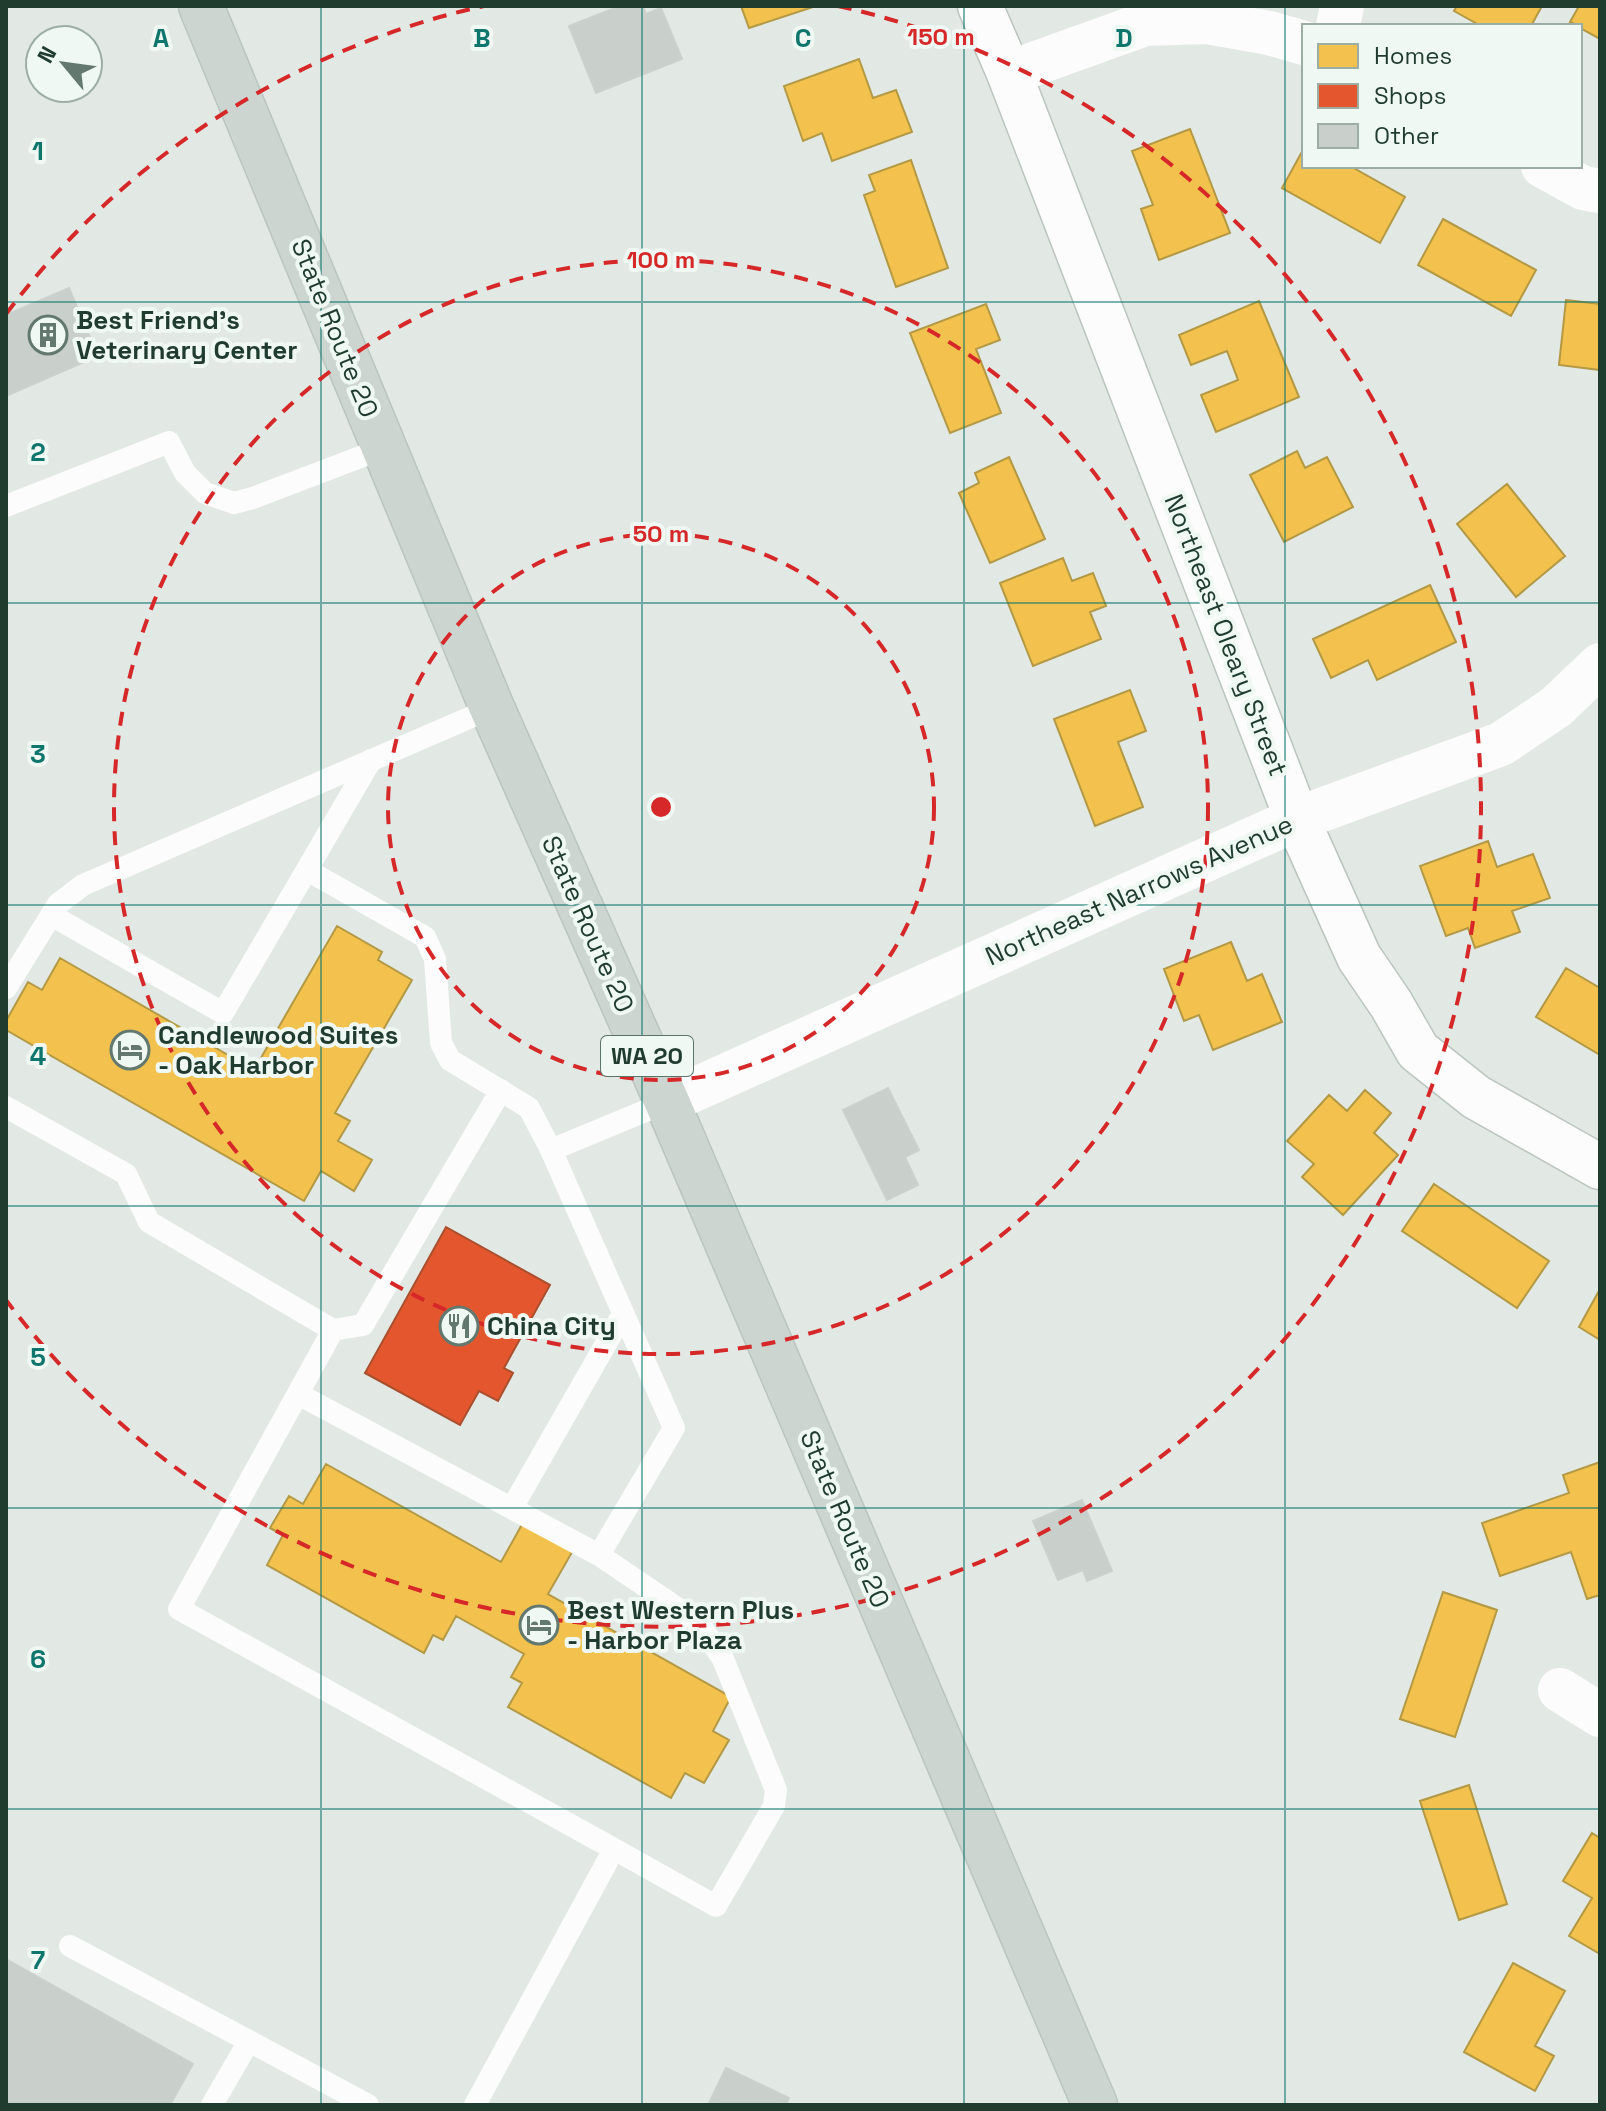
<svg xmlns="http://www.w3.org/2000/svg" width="1606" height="2111" font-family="'Space Grotesk',sans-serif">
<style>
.homes{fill:#f2c14e;stroke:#b39944;stroke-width:2}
.shops{fill:#e4572e;stroke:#a94f2e;stroke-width:2}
.building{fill:#c9cfcb;stroke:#cbd1cd;stroke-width:2}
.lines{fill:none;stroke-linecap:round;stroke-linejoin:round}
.secondary-casing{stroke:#bbc5bf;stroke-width:47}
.primary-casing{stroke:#bbc5c0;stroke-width:47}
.lane{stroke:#fbfcfb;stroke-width:22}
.street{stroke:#fbfcfb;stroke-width:44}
.secondary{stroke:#fbfcfb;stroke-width:44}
.primary{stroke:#ccd5d0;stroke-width:44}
.grid{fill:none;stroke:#0f766e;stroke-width:2;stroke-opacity:0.55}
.ring{fill:none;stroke:#d62828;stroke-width:4;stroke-dasharray:14 10}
.labels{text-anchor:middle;stroke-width:8;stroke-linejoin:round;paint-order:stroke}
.shield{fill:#eff8f2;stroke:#5d7469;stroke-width:2}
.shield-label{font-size:24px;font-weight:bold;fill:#1f3c2e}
.poi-label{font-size:26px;font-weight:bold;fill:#1f3c2e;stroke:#eff8f2;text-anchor:start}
.street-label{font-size:26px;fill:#1f3c2e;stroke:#eff8f2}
.grid-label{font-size:26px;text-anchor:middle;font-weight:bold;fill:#0f766e;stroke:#eff8f2;stroke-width:8;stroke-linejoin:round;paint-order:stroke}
.centre{fill:#d62828;stroke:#eff8f2;stroke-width:4}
.ring-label{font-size:24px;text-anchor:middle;font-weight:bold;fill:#d62828;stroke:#eff8f2;stroke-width:8;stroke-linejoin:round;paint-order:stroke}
</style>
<rect width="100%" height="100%" fill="#e2e8e4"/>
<path class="homes" d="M741 6H816L749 28Z
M1457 6H1542L1531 26H1481L1454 11Z
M1579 6H1600V39L1580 28V26L1570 22Z
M859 59 873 98 896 90 912 132 832 161 822 133 803 141 784 86Z
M1190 129 1230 233 1159 260 1141 209 1153 205 1132 151Z
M1304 148V166H1350L1405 197 1380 243 1282 188Z
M911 160 948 268 896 287 864 195 875 191 869 175Z
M1443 219 1536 270 1511 316 1418 265Z
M1566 300 1600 304V370L1559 365Z
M1259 301 1299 397 1216 432 1201 395 1238 380 1227 351 1191 365 1179 335Z
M986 304 1000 340 976 349 1001 413 950 433 910 333Z
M1297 451 1305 468 1327 457 1353 507 1284 542 1250 475Z
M1009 457 1045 539 990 563 959 493 979 483 975 473Z
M1507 484 1565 556 1516 597 1457 524Z
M1063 558 1072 581 1093 573 1106 606 1090 612 1101 639 1033 666 1000 583Z
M1430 585 1456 642 1377 680 1368 660 1331 678 1313 639Z
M1130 690 1146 731 1118 742 1143 807 1095 826 1054 719Z
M1488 841 1497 867 1533 854 1550 898 1512 911 1520 932 1475 948 1468 928 1446 936 1420 866Z
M337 926 382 952 378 960 412 980 335 1113 350 1121 338 1141 372 1160 354 1191 321 1171 304 1201 6 1030V1021L28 982 42 990 60 958 254 1070Z
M1231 942 1247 981 1262 974 1282 1022 1213 1050 1199 1015 1184 1021 1164 969Z
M1566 968 1600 988V1055L1536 1017Z
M1365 1090 1391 1113 1374 1133 1398 1155 1343 1215 1302 1177 1314 1164 1287 1141 1329 1095 1347 1111Z
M1434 1184 1549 1261 1517 1308 1402 1231Z
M1600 1289V1340L1579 1327Z
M1600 1462V1595L1587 1599 1571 1552 1500 1576 1482 1523 1569 1493 1563 1475Z
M326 1464 501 1562 525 1519 575 1547 548 1594 731 1697 713 1731 729 1740 704 1783 685 1773 671 1798 508 1707 522 1683 511 1677 524 1654 456 1616 443 1640 433 1635 424 1653 267 1565 283 1535 270 1528 289 1496 303 1504Z
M1443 1592 1497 1610 1455 1737 1400 1719Z
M1469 1785 1507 1904 1459 1920 1420 1801Z
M1592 1833 1600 1838V1954L1569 1936 1592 1898 1563 1881Z
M1513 1963 1565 1991 1535 2046 1554 2056 1535 2091 1464 2052Z"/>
<path class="shops" d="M446 1227 550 1285 504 1368 513 1373 498 1401 479 1391 460 1425 365 1373Z"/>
<path class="building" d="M620 6H643L646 14 661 8 682 59 596 93 569 26Z
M69 288 98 356 6 396V315Z
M888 1088 919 1150 905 1157 918 1185 887 1200 843 1110Z
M1082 1500 1112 1571 1087 1581 1083 1570 1058 1580 1033 1521Z
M6 1959 193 2064 170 2105H6Z
M726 2068 789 2098 786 2105H708Z"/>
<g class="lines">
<defs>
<path id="secondary" d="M980 6 1009 73 1297 819 1359 957 1391 1004 1418 1051 1476 1097 1600 1167"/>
<path id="primary" d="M201 6 492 708 667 1102 1095 2105"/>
</defs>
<use href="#secondary" class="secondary-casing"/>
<use href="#primary" class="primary-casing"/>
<path class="lane" d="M6 506 169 442 185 473 205 493 234 503 253 498 384 448
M307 870 425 937 435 959 441 1043 450 1060 529 1108 551 1150
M51 915 223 1013 371 760
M6 988 58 904 83 885 492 708
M6 1107 126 1174 149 1222 333 1330 179 1609 614 1849 475 2105
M333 1330 363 1325 501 1090
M298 1394 599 1555
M512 1508 623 1314
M614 1849 716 1906 774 1806 776 1790 723 1659 698 1622 599 1555 674 1428 551 1150 667 1102
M70 1946 249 2041
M212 2105 249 2041 368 2105"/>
<path class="street" d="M1338 26 1342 6
M1009 73 1145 24 1207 22 1269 33 1304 43
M1543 166 1583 188 1600 191
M667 1102 1297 819 1501 744 1556 707 1600 665
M1560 1690 1600 1715"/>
<use href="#secondary" class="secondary"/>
<use href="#primary" class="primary"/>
</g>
<path class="grid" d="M321 6V2105M642 6V2105M964 6V2105M1285 6V2105M6 302H1600M6 603H1600M6 905H1600M6 1206H1600M6 1508H1600M6 1809H1600"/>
<g class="ring">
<circle cx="661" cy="807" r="273"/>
<circle cx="661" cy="807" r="547"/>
<path d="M6 314A820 820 0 0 1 484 6M838 6A820 820 0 1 1 6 1300"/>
</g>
<defs>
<symbol id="building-ring" viewBox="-11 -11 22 22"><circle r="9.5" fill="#eff8f2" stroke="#63786e" stroke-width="1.5"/><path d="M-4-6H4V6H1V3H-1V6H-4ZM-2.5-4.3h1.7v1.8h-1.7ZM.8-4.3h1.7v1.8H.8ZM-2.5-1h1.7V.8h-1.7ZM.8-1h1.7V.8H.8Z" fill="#63786e"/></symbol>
<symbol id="hotel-ring" viewBox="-11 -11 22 22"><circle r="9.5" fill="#eff8f2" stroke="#63786e" stroke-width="1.5"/><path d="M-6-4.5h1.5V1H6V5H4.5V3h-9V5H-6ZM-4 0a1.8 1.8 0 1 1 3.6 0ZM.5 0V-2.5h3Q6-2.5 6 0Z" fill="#63786e"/></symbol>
<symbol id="restaurant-ring" viewBox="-11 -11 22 22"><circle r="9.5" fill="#eff8f2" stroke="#63786e" stroke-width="1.5"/><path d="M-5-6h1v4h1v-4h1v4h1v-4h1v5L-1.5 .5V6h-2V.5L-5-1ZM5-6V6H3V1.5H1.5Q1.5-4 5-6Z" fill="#63786e"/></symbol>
</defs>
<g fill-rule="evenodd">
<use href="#building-ring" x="26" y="313" width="44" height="44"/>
<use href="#hotel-ring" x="108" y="1028" width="44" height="44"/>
<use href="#restaurant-ring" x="437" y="1304" width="44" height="44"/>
<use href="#hotel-ring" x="517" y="1603" width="44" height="44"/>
</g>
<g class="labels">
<rect class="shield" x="601" y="1036" width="92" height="40" rx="6"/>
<g class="shield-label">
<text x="647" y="1064">WA 20</text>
</g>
<g class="poi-label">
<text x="76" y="329">Best Friend's<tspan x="76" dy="30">Veterinary Center</tspan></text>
<text x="158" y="1044">Candlewood Suites<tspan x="158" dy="30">- Oak Harbor</tspan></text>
<text x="487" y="1335">China City</text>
<text x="567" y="1619">Best Western Plus<tspan x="567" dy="30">- Harbor Plaza</tspan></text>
</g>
<g class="street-label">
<text transform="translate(335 328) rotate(68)" y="9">State Route 20</text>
<text transform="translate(1226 635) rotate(69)" y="9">Northeast Oleary Street</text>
<text transform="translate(1139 890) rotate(-24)" y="9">Northeast Narrows Avenue</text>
<text transform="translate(588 924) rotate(66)" y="9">State Route 20</text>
<text transform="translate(845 1519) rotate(67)" y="9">State Route 20</text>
</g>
</g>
<g class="grid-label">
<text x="161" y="47">A</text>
<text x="482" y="47">B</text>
<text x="803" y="47">C</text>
<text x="1124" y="47">D</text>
<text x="38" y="160">1</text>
<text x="38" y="461">2</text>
<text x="38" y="763">3</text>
<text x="38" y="1065">4</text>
<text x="38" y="1366">5</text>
<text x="38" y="1668">6</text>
<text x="38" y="1969">7</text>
</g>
<circle cx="661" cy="807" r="12" class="centre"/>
<g class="ring-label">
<text x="941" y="45">150 m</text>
<text x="661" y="268">100 m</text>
<text x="661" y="542">50 m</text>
</g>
<rect width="1606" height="2111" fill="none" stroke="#1f3c2e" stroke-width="16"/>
<rect x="1302" y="24" width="280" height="144" fill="#eff8f2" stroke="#9cada4" stroke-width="2"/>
<rect x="1318" y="44" width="40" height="24" fill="#f2c14e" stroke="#9cada4" stroke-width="2"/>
<text x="1374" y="64" font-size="24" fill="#1f3c2e">Homes</text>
<rect x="1318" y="84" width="40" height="24" fill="#e4572e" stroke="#9cada4" stroke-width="2"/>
<text x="1374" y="104" font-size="24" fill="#1f3c2e">Shops</text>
<rect x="1318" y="124" width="40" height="24" fill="#c9cfcb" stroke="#9cada4" stroke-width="2"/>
<text x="1374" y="144" font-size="24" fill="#1f3c2e">Other</text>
<g transform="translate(64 64) rotate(299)"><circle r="38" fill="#eff8f2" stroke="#9cada4" stroke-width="2"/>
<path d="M0-6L14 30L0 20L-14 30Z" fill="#63786e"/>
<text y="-12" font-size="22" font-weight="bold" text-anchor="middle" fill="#1f3c2e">N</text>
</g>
</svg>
